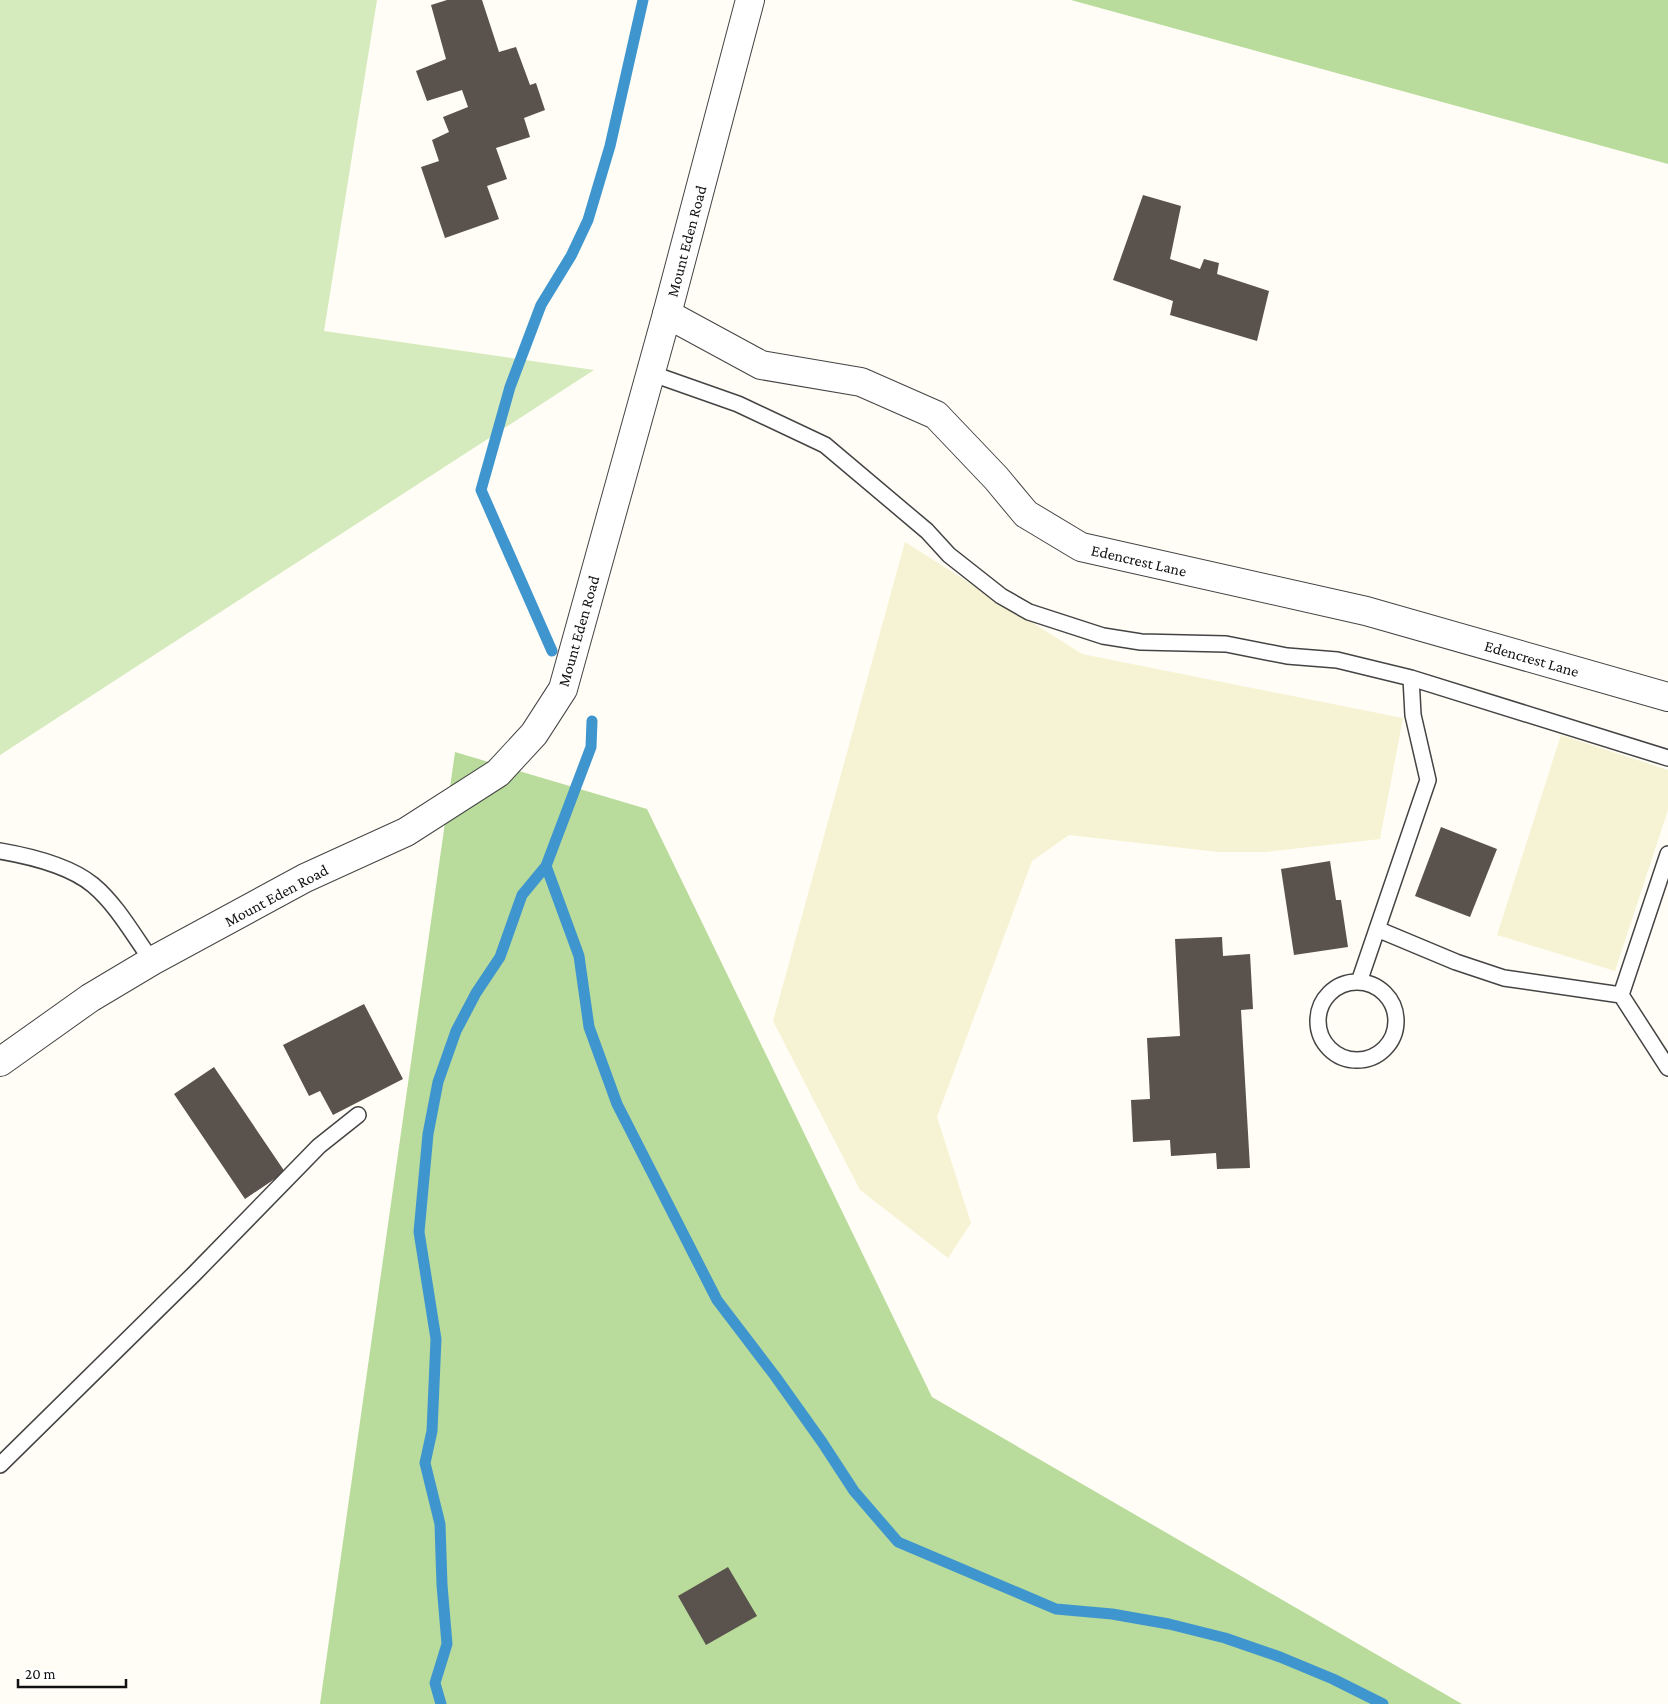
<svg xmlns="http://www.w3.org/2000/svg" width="1668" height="1704" font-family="'Crimson Pro',serif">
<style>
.farmland{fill:#f6f3d4}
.green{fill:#d5ebbd}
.forest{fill:#b9dc9c}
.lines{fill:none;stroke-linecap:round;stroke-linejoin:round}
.stream{stroke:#3f96cf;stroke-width:11}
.building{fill:#5a524d}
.service-casing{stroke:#444;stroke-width:18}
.minor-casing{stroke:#444;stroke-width:30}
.tertiary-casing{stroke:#444;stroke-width:30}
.service{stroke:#fff;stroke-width:15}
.minor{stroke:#fff;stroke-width:28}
.tertiary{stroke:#fff;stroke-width:28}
.labels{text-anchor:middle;stroke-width:5;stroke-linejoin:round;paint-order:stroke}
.street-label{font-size:16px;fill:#111;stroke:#fff}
</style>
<rect width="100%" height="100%" fill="#fffdf5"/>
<path class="farmland" d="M905 542 1082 654 1403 718 1380 839 1266 852H1218L1069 835 1032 861 937 1117 971 1223 948 1258 860 1190 773 1021Z
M1561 735 1668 770V810L1615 971 1497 935Z"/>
<path class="green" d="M0 0H377L324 331 594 370 0 755Z"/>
<path class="forest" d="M1071 0H1668V164Z
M455 752 647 809 932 1397 1462 1704H320Z"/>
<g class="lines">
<path class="stream" d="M552 651 481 490 510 387 541 305 571 256 588 220 610 146 643 0
M546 866 579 956 589 1027 617 1104 717 1300 775 1376 822 1442 854 1491 898 1542 1056 1609 1112 1614 1169 1624 1225 1638 1280 1657 1333 1679 1383 1704
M441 1704 435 1683 447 1644 442 1585 440 1524 425 1463 432 1431 436 1339 419 1232 428 1134 438 1082 456 1031 476 993 500 957 522 895 546 866 591 747 592 721"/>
</g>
<path class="building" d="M447 0H482L499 52 516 47 530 85 536 83 545 110 524 118 530 137 496 148 507 179 487 186 499 219 445 238 421 167 439 161 432 140 449 132 443 117 468 107 462 90 427 101 416 71 446 59 431 5Z
M1143 195 1181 206 1170 259 1200 269 1204 259 1219 263 1217 274 1269 291 1257 341 1170 315 1173 301 1113 280Z
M1441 827 1497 849 1470 917 1415 896Z
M1330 861 1336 900H1341L1348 947 1294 955 1281 869Z
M1222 937 1223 956 1250 954 1253 1009 1241 1010 1250 1168 1217 1169 1216 1153 1171 1156 1170 1140 1133 1142 1131 1100 1150 1099 1147 1038 1180 1036 1175 939Z
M364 1004 403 1079 333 1115 320 1091 309 1096 283 1045Z
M214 1067 285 1172 245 1199 174 1094Z
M728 1567 757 1616 706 1645 678 1596Z"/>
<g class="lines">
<defs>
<path id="service" d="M650 373 738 404 825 445 927 531 949 555 1001 596 1029 612 1103 636 1141 642 1226 644 1287 656 1337 660 1411 678 1413 715 1428 780 1359 982
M1411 678 1668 758
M0 851C29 856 70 866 93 885 117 905 134 936 152 961
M1377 929 1456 962 1504 978 1621 995 1668 1068
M1318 1021a39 39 0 1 1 78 0a39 39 0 1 1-78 0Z
M1621 995 1668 854
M0 1465 194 1274 319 1146 358 1115"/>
<path id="minor" d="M667 314 761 365 861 382 936 415 996 478 1026 514 1081 547 1366 611 1668 697"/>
<path id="tertiary" d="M0 1062 90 998 152 961 305 878 406 832 498 773 534 734 563 689 667 314 750 0"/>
</defs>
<use href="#service" class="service-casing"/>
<use href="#minor" class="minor-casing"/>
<use href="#tertiary" class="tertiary-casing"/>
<use href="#service" class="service"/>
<use href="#minor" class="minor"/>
<use href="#tertiary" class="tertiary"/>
</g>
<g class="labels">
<g class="street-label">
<text transform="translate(686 241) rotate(-75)" y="6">Mount Eden Road</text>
<text transform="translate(1139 560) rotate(13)" y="6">Edencrest Lane</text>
<text transform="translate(578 631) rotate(-74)" y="6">Mount Eden Road</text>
<text transform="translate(1532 658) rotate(16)" y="6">Edencrest Lane</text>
<text transform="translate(276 895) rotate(-28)" y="6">Mount Eden Road</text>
</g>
</g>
<path d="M18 1679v8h108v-8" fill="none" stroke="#111111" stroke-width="2.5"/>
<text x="25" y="1679" font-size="15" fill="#111111" stroke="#ffffff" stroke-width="4" paint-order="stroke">20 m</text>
</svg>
